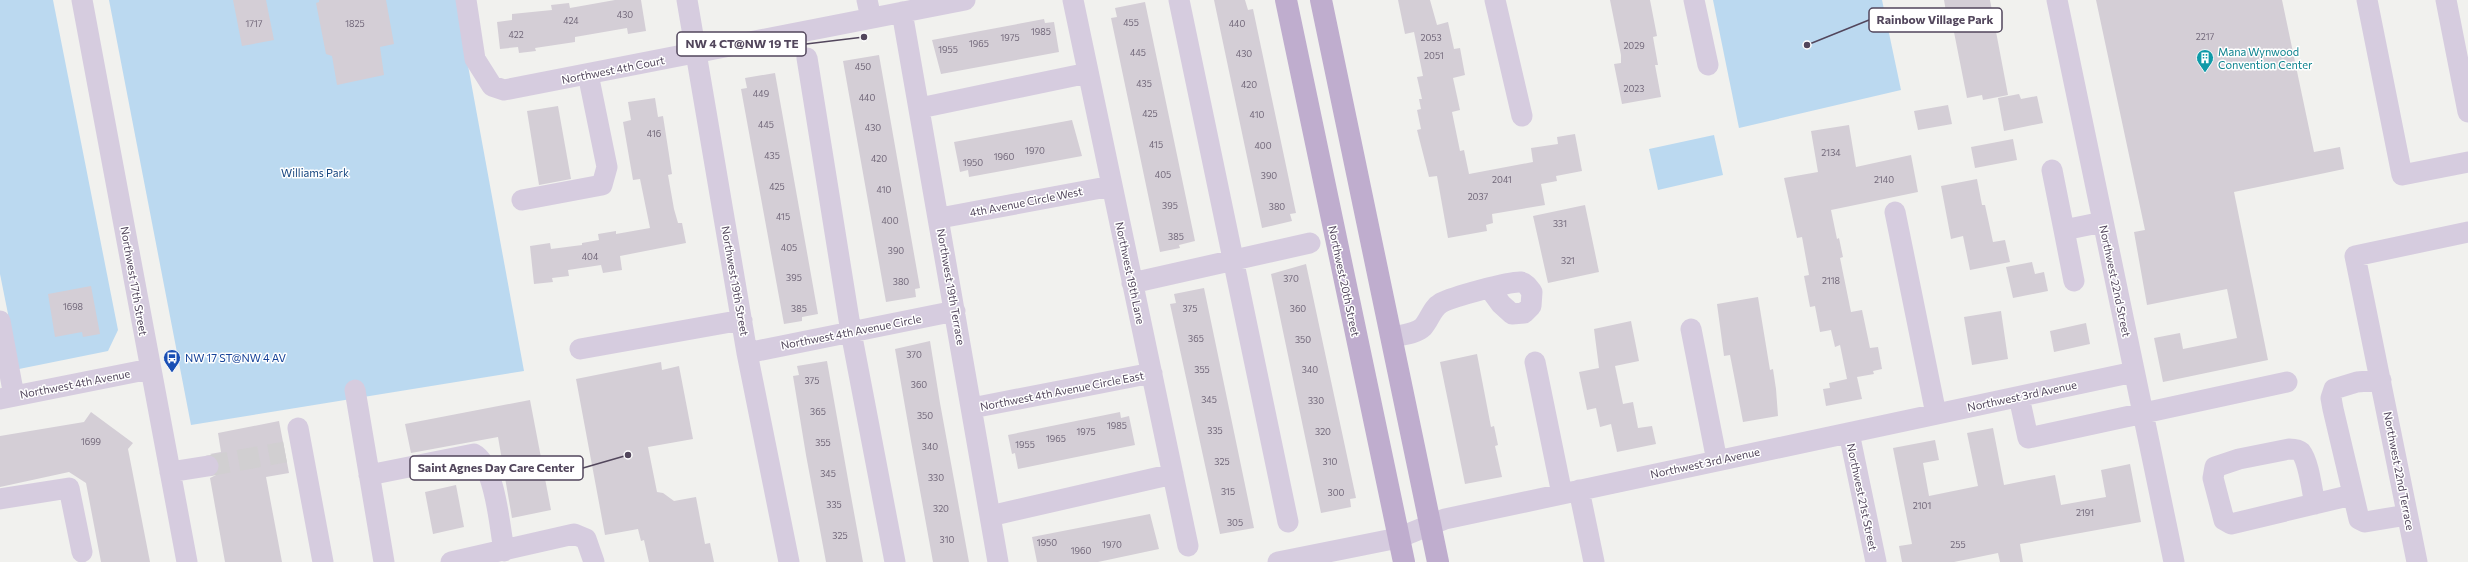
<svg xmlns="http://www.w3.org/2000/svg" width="2468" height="562" font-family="Commissioner,sans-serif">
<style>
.park{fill:#bbd9f0}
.building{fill:#d4ced6}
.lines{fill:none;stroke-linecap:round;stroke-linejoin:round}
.minor-tunnel{stroke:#d1cfd1;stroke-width:21;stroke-dasharray:21 10;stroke-linecap:butt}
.minor{stroke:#d6ccdf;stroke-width:21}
.major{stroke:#bfadce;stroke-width:22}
.labels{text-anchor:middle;stroke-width:3;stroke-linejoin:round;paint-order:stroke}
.number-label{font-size:9px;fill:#72687a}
.culture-label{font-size:11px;fill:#0d838f;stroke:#fff;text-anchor:start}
.street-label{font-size:11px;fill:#52465c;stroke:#fff}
.park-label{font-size:11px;fill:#15457f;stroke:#fff}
.transit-label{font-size:11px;fill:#164399;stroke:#fff;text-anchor:start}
.leader{fill:none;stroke:#52465c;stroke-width:1.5}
.callout-dot{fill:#52465c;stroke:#fff;stroke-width:1.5}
.callout{fill:#fff;stroke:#52465c;stroke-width:1.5}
.callout-label{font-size:12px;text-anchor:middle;font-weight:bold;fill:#52465c}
</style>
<rect width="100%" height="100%" fill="#f1f1ee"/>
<path class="park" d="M0 0H53L118 330 108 351 19 369 0 274Z
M109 0H456L524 371 191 425Z
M1713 0H1882L1901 90 1739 128Z
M1714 135 1723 175 1658 190 1649 149Z"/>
<path class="building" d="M233 0H266L274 40 242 46Z
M319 0H386L394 44 380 47 384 75 337 85 332 56 326 54 316 3 319 2Z
M615 0H641L646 31 628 34 627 28 575 37V42L535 48 536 51 519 53 518 47 500 49 497 22 512 20V14L552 10 551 5 569 3 570 8Z
M1214 0H1245L1248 10 1253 9 1296 213 1290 214 1292 221 1262 228Z
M1398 0H1430L1437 25 1448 22 1454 49 1460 48 1465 75 1453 78 1460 110 1452 112 1460 151 1464 150 1469 174 1533 162 1531 148 1558 144 1557 137 1575 134 1582 171 1556 176 1557 181 1541 184 1545 205 1492 214 1493 223 1486 225 1487 231 1448 238 1437 176 1429 177 1417 130 1421 129 1417 110 1421 109 1419 99H1422L1417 77 1423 76 1414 32 1405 34Z
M1610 0H1650L1657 36 1653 37 1658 65H1655L1661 97 1622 104 1614 64 1621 63V55Z
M1944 0H1990L2008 95 1983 100 1982 95 1967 98 1952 22 1948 23Z
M2096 0H2282L2314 152 2340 147 2344 169 2234 192 2268 360 2163 382 2154 338 2180 333 2183 349 2237 338 2227 289 2147 305 2134 232 2145 230Z
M1145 2 1195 241 1179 245 1180 248 1160 252 1111 18 1117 17 1115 8Z
M1044 19 1045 23 1054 22 1059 52 941 74 932 40Z
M879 55 920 288 915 289 916 297 886 302 843 61Z
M775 73 818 314 802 317V321L784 324 741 89 747 88 745 78Z
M2019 94 2021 99 2037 96 2043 123 2004 131 1998 98Z
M655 98 658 117 663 116 672 174 668 175 674 209 678 223H682L686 243 620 256 622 270 603 273 601 265 568 270 569 276 552 278 553 282 534 284 530 246 550 243 551 249 582 245V243L599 240 598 234 616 231V234L650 228 640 179 633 180 623 122 631 120 628 102Z
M1948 105 1952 124 1918 130 1914 111Z
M558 106 571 179 539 185 527 111Z
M1072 120 1082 156 969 177 968 170 960 172 954 142Z
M1849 125 1856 167 1911 155 1918 192 1831 210 1837 239 1839 238 1843 257 1840 258 1851 312 1862 310 1870 348 1878 347 1882 369 1873 371 1874 374 1857 377 1862 399 1826 406 1823 389 1830 388 1829 383 1847 379 1840 345 1835 347 1831 330 1820 332 1815 306 1810 307 1804 276 1809 275 1802 237 1797 238 1784 178 1818 172 1811 131Z
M2013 139 2017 160 1975 168 1971 147Z
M1977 179 1982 205H1985L1993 242 2005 240 2010 262 1970 270 1963 236 1951 239 1941 186Z
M1585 205 1599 272 1548 283 1533 216Z
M2032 262 2035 274 2044 272 2048 291 2013 298 2006 267Z
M1306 264 1356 498 1350 499 1351 507 1321 513 1271 274Z
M91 286 100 334 83 337 82 332 55 337 48 294Z
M1204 288 1254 528 1220 534 1170 304 1176 303 1174 294Z
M1758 297 1770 370 1773 369 1776 389 1778 416 1743 422 1730 355 1724 356 1717 304Z
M2001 311 2008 359 1972 365 1964 317Z
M1631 321 1639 361 1615 366 1623 404 1633 402 1638 428 1652 426 1656 444 1617 452 1611 424 1600 427 1596 408 1587 410 1579 372 1599 368 1594 329Z
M2086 323 2090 344 2054 352 2050 331Z
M930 341 940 403 969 562H933L911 441 895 349Z
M1477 354 1491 427 1494 426 1498 445 1495 446 1502 477 1465 484 1440 362Z
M827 361 849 485 863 562H826L806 455 793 376 799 375 797 366Z
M661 362 662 370 679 366 693 439 648 447 657 492 663 493 674 501 696 497 705 544 710 543 714 562H649L644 540 641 541 638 529 605 535 576 379Z
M530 400 551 510 512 518 498 437 411 453 405 424Z
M91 412 133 443 128 449 150 562H101L86 483 69 472 0 487V436L84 422Z
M1120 412 1121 418 1129 416 1135 445 1018 469 1015 453 1012 454 1008 435Z
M279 421 289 473 266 477 282 562H225L210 478 216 475 220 465 217 458 210 454 221 452 218 433Z
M1993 428 2004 485 2055 475 2061 505 2106 497 2101 470 2130 464 2141 522 2020 544 2023 562H2000L1998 553 1954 562H1902L1899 546 1912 544 1893 448 1935 440 1939 460 1923 463 1929 496 1978 486 1967 433Z
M456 485 464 527 433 534 425 492Z
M1150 514 1159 549 1098 562H1037L1032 537Z"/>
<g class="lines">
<path class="minor-tunnel" d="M208 466 285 452"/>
<path class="minor" d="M82 0 187 562
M466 0 475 59 492 86 504 90 965 0
M687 0 747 353 789 562
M867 0 871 18
M1073 0 1188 546
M1179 0 1288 522
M1495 0 1522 116
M1694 0 1708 65
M2057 0 2174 562
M2367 0 2402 175 2468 162
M2446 0 2468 112
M902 12 998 562
M807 58 851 332 895 562
M920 108 1088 73
M2052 170 2064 230 2103 222
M522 200 602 185 607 167 588 74
M1895 212 1936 414
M940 218 1112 186
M2064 230 2074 281
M1132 283 1310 243
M0 321 14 396
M1691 329 1717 461
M1392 337C1401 335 1416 334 1423 327 1430 319 1432 308 1441 303 1452 297 1510 281 1521 282 1526 283 1529 288 1532 292L1531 306 1524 313 1512 314 1501 304 1490 289
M580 349 742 320
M747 353 955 311
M1535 362 1562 494
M2381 380 2357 382 2334 389 2331 398 2333 409 2359 519 2365 522 2407 515
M355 390 384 562
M2019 397 2028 438 2287 382
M0 399 150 369
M972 408 1152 373
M298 428 323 562
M1849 433 1876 562
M170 472 208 466
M369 475 474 454C495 465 500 528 504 551
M1579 490 1594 562
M0 499 69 488 82 552
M2315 504C2312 491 2309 462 2301 452 2298 449 2293 449 2289 449L2239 459 2215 467 2213 478 2224 520 2231 524 2352 495
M990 516 1173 474
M451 562 574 534 586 539 594 562
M1278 562 1398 538 1445 519 2134 372
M2417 562 2355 256 2468 232"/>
<path class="major" d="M1286 0 1404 562
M1321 0 1438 562"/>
</g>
<defs>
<symbol id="building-pin" viewBox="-11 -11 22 30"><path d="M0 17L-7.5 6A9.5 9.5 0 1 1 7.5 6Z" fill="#0f9aa8" stroke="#fff"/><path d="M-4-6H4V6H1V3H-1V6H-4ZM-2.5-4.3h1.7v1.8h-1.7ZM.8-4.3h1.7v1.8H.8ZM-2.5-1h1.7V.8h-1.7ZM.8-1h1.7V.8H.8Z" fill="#fff"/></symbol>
<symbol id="bus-pin" viewBox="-11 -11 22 30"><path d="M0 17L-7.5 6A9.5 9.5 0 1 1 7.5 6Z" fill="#1a4fb4" stroke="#fff"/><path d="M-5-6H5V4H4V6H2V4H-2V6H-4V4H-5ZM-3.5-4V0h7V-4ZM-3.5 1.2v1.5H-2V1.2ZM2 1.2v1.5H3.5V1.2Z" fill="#fff"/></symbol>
</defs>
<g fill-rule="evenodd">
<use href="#building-pin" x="2195" y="48" width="20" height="27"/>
<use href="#bus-pin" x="162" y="348" width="20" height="27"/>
</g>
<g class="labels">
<g class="number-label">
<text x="625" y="18">430</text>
<text x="571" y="24">424</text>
<text x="1131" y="26">455</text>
<text x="254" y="27">1717</text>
<text x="355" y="27">1825</text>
<text x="1237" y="27">440</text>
<text x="1041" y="35">1985</text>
<text x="516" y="38">422</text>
<text x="2205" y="40">2217</text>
<text x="1010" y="41">1975</text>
<text x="1431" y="41">2053</text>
<text x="979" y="47">1965</text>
<text x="1634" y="49">2029</text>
<text x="948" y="53">1955</text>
<text x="1138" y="56">445</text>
<text x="1244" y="57">430</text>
<text x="1434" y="59">2051</text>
<text x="863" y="70">450</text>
<text x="1144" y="87">435</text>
<text x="1249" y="88">420</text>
<text x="1634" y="92">2023</text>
<text x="761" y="97">449</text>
<text x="867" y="101">440</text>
<text x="1150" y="117">425</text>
<text x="1257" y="118">410</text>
<text x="766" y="128">445</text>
<text x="873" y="131">430</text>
<text x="654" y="137">416</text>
<text x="1156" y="148">415</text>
<text x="1263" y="149">400</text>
<text x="1035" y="154">1970</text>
<text x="1831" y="156">2134</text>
<text x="772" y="159">435</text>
<text x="1004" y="160">1960</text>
<text x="879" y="162">420</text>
<text x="973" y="166">1950</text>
<text x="1163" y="178">405</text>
<text x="1269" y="179">390</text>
<text x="1502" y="183">2041</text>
<text x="1884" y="183">2140</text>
<text x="777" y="190">425</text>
<text x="884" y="193">410</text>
<text x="1478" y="200">2037</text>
<text x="1170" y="209">395</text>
<text x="1277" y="210">380</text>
<text x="783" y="220">415</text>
<text x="890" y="224">400</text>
<text x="1560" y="227">331</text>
<text x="1176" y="240">385</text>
<text x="789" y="251">405</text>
<text x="896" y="254">390</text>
<text x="590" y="260">404</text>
<text x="1568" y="264">321</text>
<text x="794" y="281">395</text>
<text x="1291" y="282">370</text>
<text x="1831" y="284">2118</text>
<text x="901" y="285">380</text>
<text x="73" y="310">1698</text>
<text x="799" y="312">385</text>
<text x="1190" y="312">375</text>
<text x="1298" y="312">360</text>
<text x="1196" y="342">365</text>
<text x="1303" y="343">350</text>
<text x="914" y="358">370</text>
<text x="1202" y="373">355</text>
<text x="1310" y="373">340</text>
<text x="812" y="384">375</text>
<text x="919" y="388">360</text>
<text x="1209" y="403">345</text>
<text x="1316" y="404">330</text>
<text x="818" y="415">365</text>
<text x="925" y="419">350</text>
<text x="1117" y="429">1985</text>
<text x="1215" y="434">335</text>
<text x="1086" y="435">1975</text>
<text x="1323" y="435">320</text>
<text x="1056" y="442">1965</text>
<text x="91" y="445">1699</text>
<text x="823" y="446">355</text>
<text x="1025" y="448">1955</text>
<text x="930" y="450">340</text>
<text x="1222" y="465">325</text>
<text x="1330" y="465">310</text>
<text x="828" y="477">345</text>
<text x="936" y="481">330</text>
<text x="1228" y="495">315</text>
<text x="1336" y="496">300</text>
<text x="834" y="508">335</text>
<text x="1922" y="509">2101</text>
<text x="941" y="512">320</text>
<text x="2085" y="516">2191</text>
<text x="1235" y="526">305</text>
<text x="840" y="539">325</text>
<text x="947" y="543">310</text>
<text x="1047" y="546">1950</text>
<text x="1112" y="548">1970</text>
<text x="1958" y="548">255</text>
<text x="1081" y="554">1960</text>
</g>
<g class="culture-label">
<text x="2218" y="56">Mana Wynwood<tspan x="2218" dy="13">Convention Center</tspan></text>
</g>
<g class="street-label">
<text transform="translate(613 70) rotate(-11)" y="4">Northwest 4th Court</text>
<text transform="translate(1026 202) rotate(-11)" y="4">4th Avenue Circle West</text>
<text transform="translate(1130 273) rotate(78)" y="4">Northwest 19th Lane</text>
<text transform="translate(134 281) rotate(80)" y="4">Northwest 17th Street</text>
<text transform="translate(735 281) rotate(80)" y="4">Northwest 19th Street</text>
<text transform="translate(1344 281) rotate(78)" y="4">Northwest 20th Street</text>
<text transform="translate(2115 281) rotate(78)" y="4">Northwest 22nd Street</text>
<text transform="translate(951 287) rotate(80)" y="4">Northwest 19th Terrace</text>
<text transform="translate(851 332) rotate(-11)" y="4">Northwest 4th Avenue Circle</text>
<text transform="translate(75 384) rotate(-11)" y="4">Northwest 4th Avenue</text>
<text transform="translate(1062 391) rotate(-11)" y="4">Northwest 4th Avenue Circle East</text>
<text transform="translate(2022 396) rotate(-12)" y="4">Northwest 3rd Avenue</text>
<text transform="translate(1705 463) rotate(-12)" y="4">Northwest 3rd Avenue</text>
<text transform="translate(2399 471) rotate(79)" y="4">Northwest 22nd Terrace</text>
<text transform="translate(1862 497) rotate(78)" y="4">Northwest 21st Street</text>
</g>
<g class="park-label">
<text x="315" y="177">Williams Park</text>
</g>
<g class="transit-label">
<text x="185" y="362">NW 17 ST@NW 4 AV</text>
</g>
</g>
<path class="leader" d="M1807 45L1869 20M864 37L806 44M628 455L583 468"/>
<g class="callout-dot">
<circle cx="1807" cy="45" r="4"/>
<circle cx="864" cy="37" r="4"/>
<circle cx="628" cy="455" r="4"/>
</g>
<g class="callout">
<rect x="1869" y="8" width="133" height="24" rx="4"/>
<rect x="677" y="32" width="129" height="24" rx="4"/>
<rect x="410" y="456" width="173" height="24" rx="4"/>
</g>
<g class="callout-label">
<text x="1935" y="24">Rainbow Village Park</text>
<text x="742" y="48">NW 4 CT@NW 19 TE</text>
<text x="496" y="472">Saint Agnes Day Care Center</text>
</g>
</svg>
